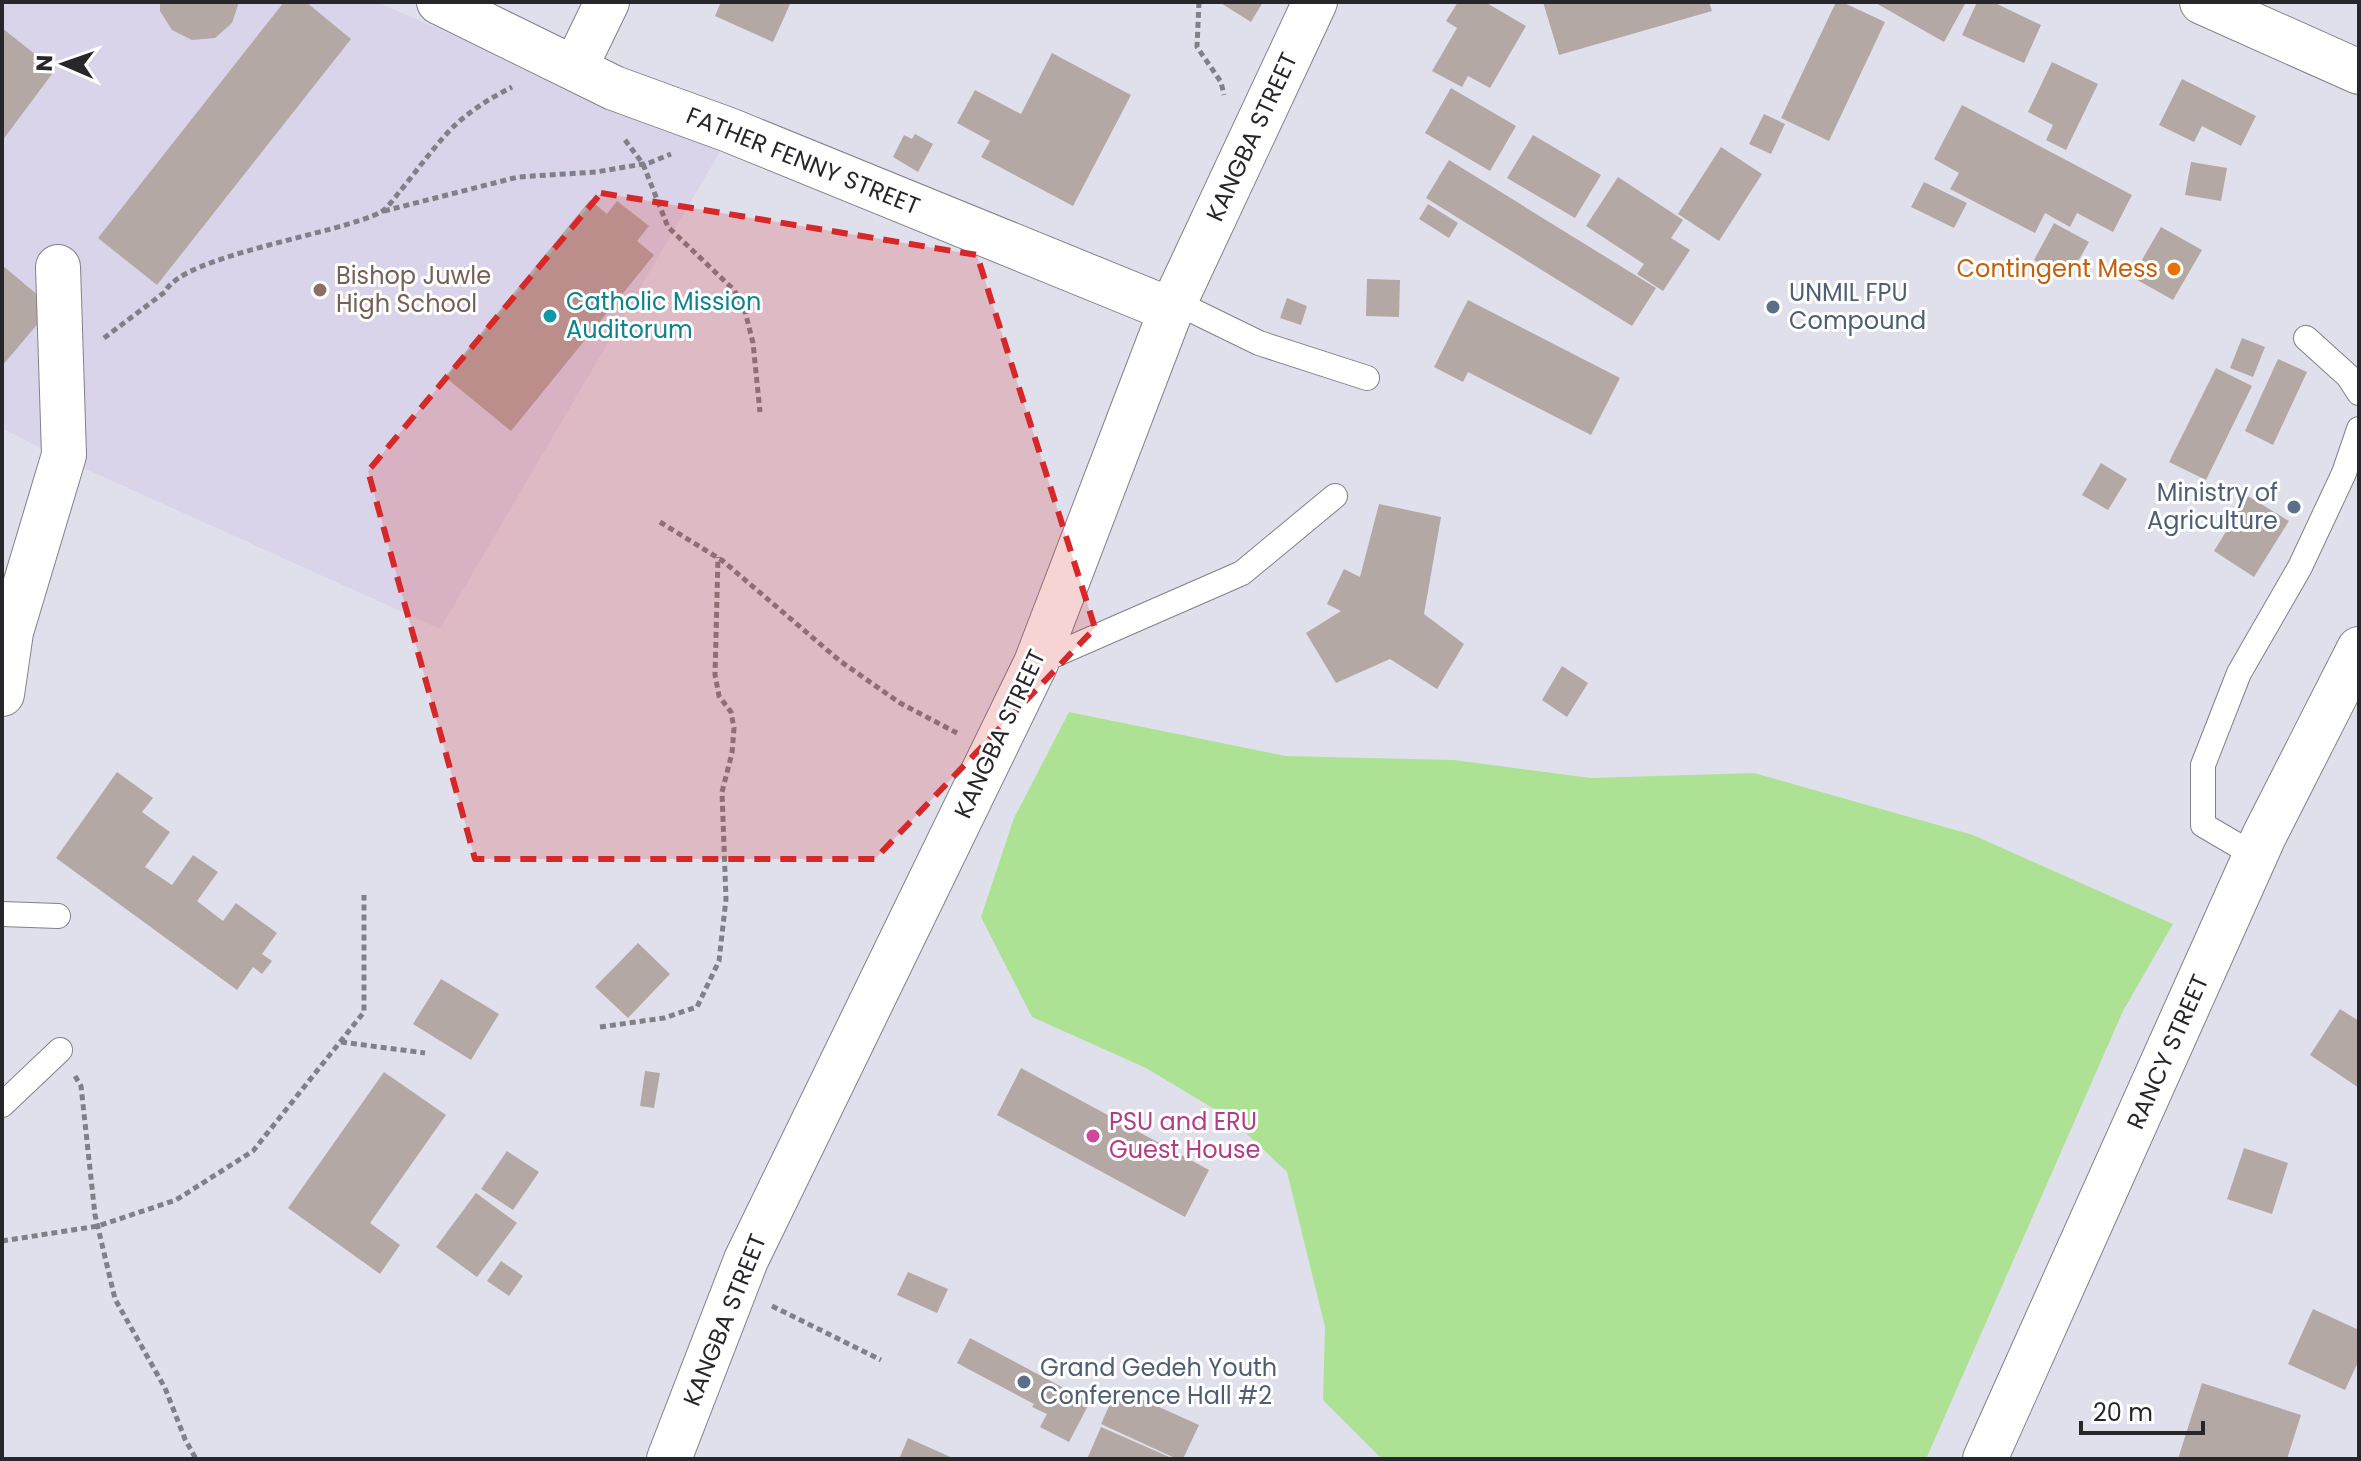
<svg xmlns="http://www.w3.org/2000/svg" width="2361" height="1461" font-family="Poppins,sans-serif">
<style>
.education{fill:#d9d4ea}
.green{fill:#ade294}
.building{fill:#b4a8a4}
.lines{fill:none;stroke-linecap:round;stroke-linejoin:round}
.service-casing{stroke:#81818b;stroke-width:26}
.minor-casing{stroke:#81818b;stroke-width:46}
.path{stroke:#808088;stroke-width:5;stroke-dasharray:6 4;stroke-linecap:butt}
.service{stroke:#fff;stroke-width:24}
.minor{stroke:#fff;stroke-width:44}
.marked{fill:#d62828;fill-opacity:0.2;stroke:#d62828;stroke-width:6;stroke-dasharray:16 10;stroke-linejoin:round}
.food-dot{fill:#e8710a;stroke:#fff;stroke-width:3}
.education-dot{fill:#8d6e63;stroke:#fff;stroke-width:3}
.service-dot{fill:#5c6f8a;stroke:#fff;stroke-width:3}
.culture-dot{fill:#0f9aa8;stroke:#fff;stroke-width:3}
.hotel-dot{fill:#d1479c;stroke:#fff;stroke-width:3}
.labels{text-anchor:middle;stroke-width:6;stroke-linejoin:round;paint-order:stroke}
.street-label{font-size:24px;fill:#27272b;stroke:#fff}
.food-label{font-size:24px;fill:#c56008;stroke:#fff;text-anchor:end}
.education-label{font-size:24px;fill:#785e54;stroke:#fff;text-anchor:start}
.service-label{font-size:24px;fill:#4e5e75;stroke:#fff;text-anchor:start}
.culture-label{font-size:24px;fill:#0d838f;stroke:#fff;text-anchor:start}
.hotel-label{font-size:24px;fill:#b23c85;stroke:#fff;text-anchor:start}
</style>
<rect width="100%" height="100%" fill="#e0e0ec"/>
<path class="education" d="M2 2H377L720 152 440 629 46 451 2 428Z"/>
<path class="green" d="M1069 712 1286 756 1454 760 1591 778 1754 773 1973 835 2173 924 2123 1011 1926 1459H1382L1323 1400 1325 1327 1287 1172 1231 1119 1146 1068 1032 1017 981 917 1014 818Z"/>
<path class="building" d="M160 2H239L232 23 215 38 192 40 172 30 160 11Z
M284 2H306L351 39 157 285 98 238Z
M721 2H791L773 42 715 16Z
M1219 2H1263L1251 22Z
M1458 2H1485L1526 26 1490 88 1468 76 1462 87 1432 71 1457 28 1446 21Z
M1543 2H1709L1712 11 1559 55Z
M1836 2H1842L1885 22 1829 141 1781 118Z
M1874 2H1966L1944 42Z
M1977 2H1993L2041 25 2024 63 1962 35Z
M2 28 55 70 2 141Z
M1052 53 1131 95 1073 206 981 157 990 141 957 123 975 90 1021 114Z
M2052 62 2098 84 2066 150 2046 140 2053 125 2028 112Z
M2182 79 2256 116 2241 146 2202 126 2194 142 2159 125Z
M1451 88 1516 126 1490 171 1425 133Z
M1962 105 2132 195 2113 232 2077 213 2070 227 2045 213 2035 233 1950 189 1959 173 1934 159Z
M1764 114 1785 124 1771 154 1749 144Z
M915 134 933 144 918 172 893 157 904 135 912 139Z
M1533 135 1601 175 1575 218 1507 178Z
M1721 147 1762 174 1719 241 1678 214Z
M1449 160 1656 288 1632 326 1426 198Z
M2191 162 2227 168 2221 201 2185 195Z
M1618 177 1683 220 1671 238 1690 250 1663 291 1637 274 1644 264 1586 226Z
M1924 182 1967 203 1954 228 1911 207Z
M590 200 607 214 617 201 649 226 637 241 654 255 511 431 445 377Z
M1428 204 1458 223 1449 238 1419 219Z
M2054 223 2089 242 2068 279 2034 260Z
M2161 227 2202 250 2173 300 2132 277Z
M2 265 52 307 2 366Z
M1367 279 1400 280 1399 317 1366 316Z
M1287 298 1307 306 1301 325 1280 318Z
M1468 300 1620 378 1591 435 1468 372 1463 382 1434 367Z
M2242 338 2265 347 2253 377 2230 368Z
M2278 359 2307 372 2273 445 2245 431Z
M2216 368 2252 386 2206 480 2169 462Z
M2101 463 2127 479 2108 510 2082 495Z
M2248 496 2289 521 2254 577 2214 551Z
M1379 504 1441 517 1424 614 1464 644 1437 689 1390 659 1336 683 1306 633 1341 611 1327 604 1344 569 1360 577Z
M1562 666 1588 683 1567 717 1542 700Z
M117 772 153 798 142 812 170 832 145 867 172 885 193 855 218 872 197 901 223 921 236 903 277 933 262 954 272 961 262 974 253 967 237 990 56 858Z
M638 943 670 974 628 1018 595 987Z
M441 979 499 1014 471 1060 413 1024Z
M2340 1009 2359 1021V1088L2310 1055Z
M1021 1068 1209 1170 1185 1217 997 1115Z
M645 1071 660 1073 654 1108 640 1106Z
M384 1072 446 1115 370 1223 400 1245 380 1274 288 1208Z
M2244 1148 2288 1163 2272 1214 2227 1199Z
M507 1151 539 1172 513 1210 481 1189Z
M476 1193 517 1223 477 1277 436 1247Z
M501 1261 523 1276 509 1296 487 1281Z
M908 1272 948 1289 937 1313 897 1295Z
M2313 1309 2359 1330V1360L2345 1390 2288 1364Z
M970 1338 1090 1402 1069 1442 1040 1427 1047 1414 1032 1407 1034 1404 957 1363Z
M2202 1383 2301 1415 2287 1459H2178Z
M1117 1388 1199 1425 1183 1459H1177L1101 1424Z
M1101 1427 1174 1459H1087Z
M908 1438 955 1459H899Z"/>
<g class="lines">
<defs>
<path id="service" d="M1175 302 1259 343 1367 378
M2306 338 2348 376 2359 393
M1036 663 1242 573 1335 496
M2256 856 2203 825V765L2239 673 2300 567 2344 473 2359 429
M2 914 58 916
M2 1105 60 1050"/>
<path id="minor" d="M439 2 614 88 729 130 1171 310
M2202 2 2359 72
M575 68 607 2
M2 694 11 632 64 455 58 267
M669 1459 746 1260 1036 663 1171 310 1315 2
M1985 1459 2264 836 2359 649"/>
</defs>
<use href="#service" class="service-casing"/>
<use href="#minor" class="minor-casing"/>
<path class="path" d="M1199 2 1197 47 1221 82 1224 95
M625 140 643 164 668 227 734 290 745 311 753 343 760 412
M384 211 518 177 596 172 649 163 671 154
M104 338 165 292C182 255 340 234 381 212 388 208 395 197 401 190 418 169 434 147 452 128 468 112 492 97 512 87
M660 522 723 561 840 661 900 703 957 733
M600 1027 664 1018 697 1007 719 961 726 899 722 792 732 753 734 728 731 712 719 696 715 675 718 557
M341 1042 425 1053
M75 1076 81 1086 95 1215 115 1299 165 1388 185 1439 196 1459
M2 1241 98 1226 176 1200 253 1151 364 1012V895
M772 1306 881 1360"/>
<use href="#service" class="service"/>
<use href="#minor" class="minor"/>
</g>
<path class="marked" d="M601 193 977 255 1095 628 875 859H475L368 471Z"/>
<circle class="food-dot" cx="2174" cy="269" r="8"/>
<circle class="education-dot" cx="320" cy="290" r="8"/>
<g class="service-dot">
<circle cx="1773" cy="307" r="8"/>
<circle cx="2294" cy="507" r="8"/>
<circle cx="1024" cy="1382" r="8"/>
</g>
<circle class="culture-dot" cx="550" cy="316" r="8"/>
<circle class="hotel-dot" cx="1093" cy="1136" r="8"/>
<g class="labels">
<g class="street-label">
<text transform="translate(1252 137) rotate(-65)" y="8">KANGBA STREET</text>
<text transform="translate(803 161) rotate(22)" y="8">FATHER FENNY STREET</text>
<text transform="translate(1000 734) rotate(-65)" y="8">KANGBA STREET</text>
<text transform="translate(2168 1052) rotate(-66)" y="8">RANCY STREET</text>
<text transform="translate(725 1320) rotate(-68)" y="8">KANGBA STREET</text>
</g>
<g class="food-label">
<text x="2158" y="277">Contingent Mess</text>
</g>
<g class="education-label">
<text x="336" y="284">Bishop Juwle<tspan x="336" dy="28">High School</tspan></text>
</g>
<g class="service-label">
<text x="1789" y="301">UNMIL FPU<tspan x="1789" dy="28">Compound</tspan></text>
<text x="2278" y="501" text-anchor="end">Ministry of<tspan x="2278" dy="28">Agriculture</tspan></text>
<text x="1040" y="1376">Grand Gedeh Youth<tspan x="1040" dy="28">Conference Hall #2</tspan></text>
</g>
<g class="culture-label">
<text x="566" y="310">Catholic Mission<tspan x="566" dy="28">Auditorum</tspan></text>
</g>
<g class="hotel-label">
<text x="1109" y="1130">PSU and ERU<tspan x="1109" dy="28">Guest House</tspan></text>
</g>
</g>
<rect width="2361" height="1461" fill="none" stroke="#27272b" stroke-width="8"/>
<g transform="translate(64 64) rotate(272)" stroke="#ffffff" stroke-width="6" paint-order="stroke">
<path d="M0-6L14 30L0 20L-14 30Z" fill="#27272b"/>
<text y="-12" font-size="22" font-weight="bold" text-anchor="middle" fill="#27272b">N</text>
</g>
<path d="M2081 1421v12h122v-12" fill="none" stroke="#27272b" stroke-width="4"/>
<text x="2093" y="1421" font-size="24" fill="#27272b" stroke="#ffffff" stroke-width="6" paint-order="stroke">20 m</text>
</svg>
